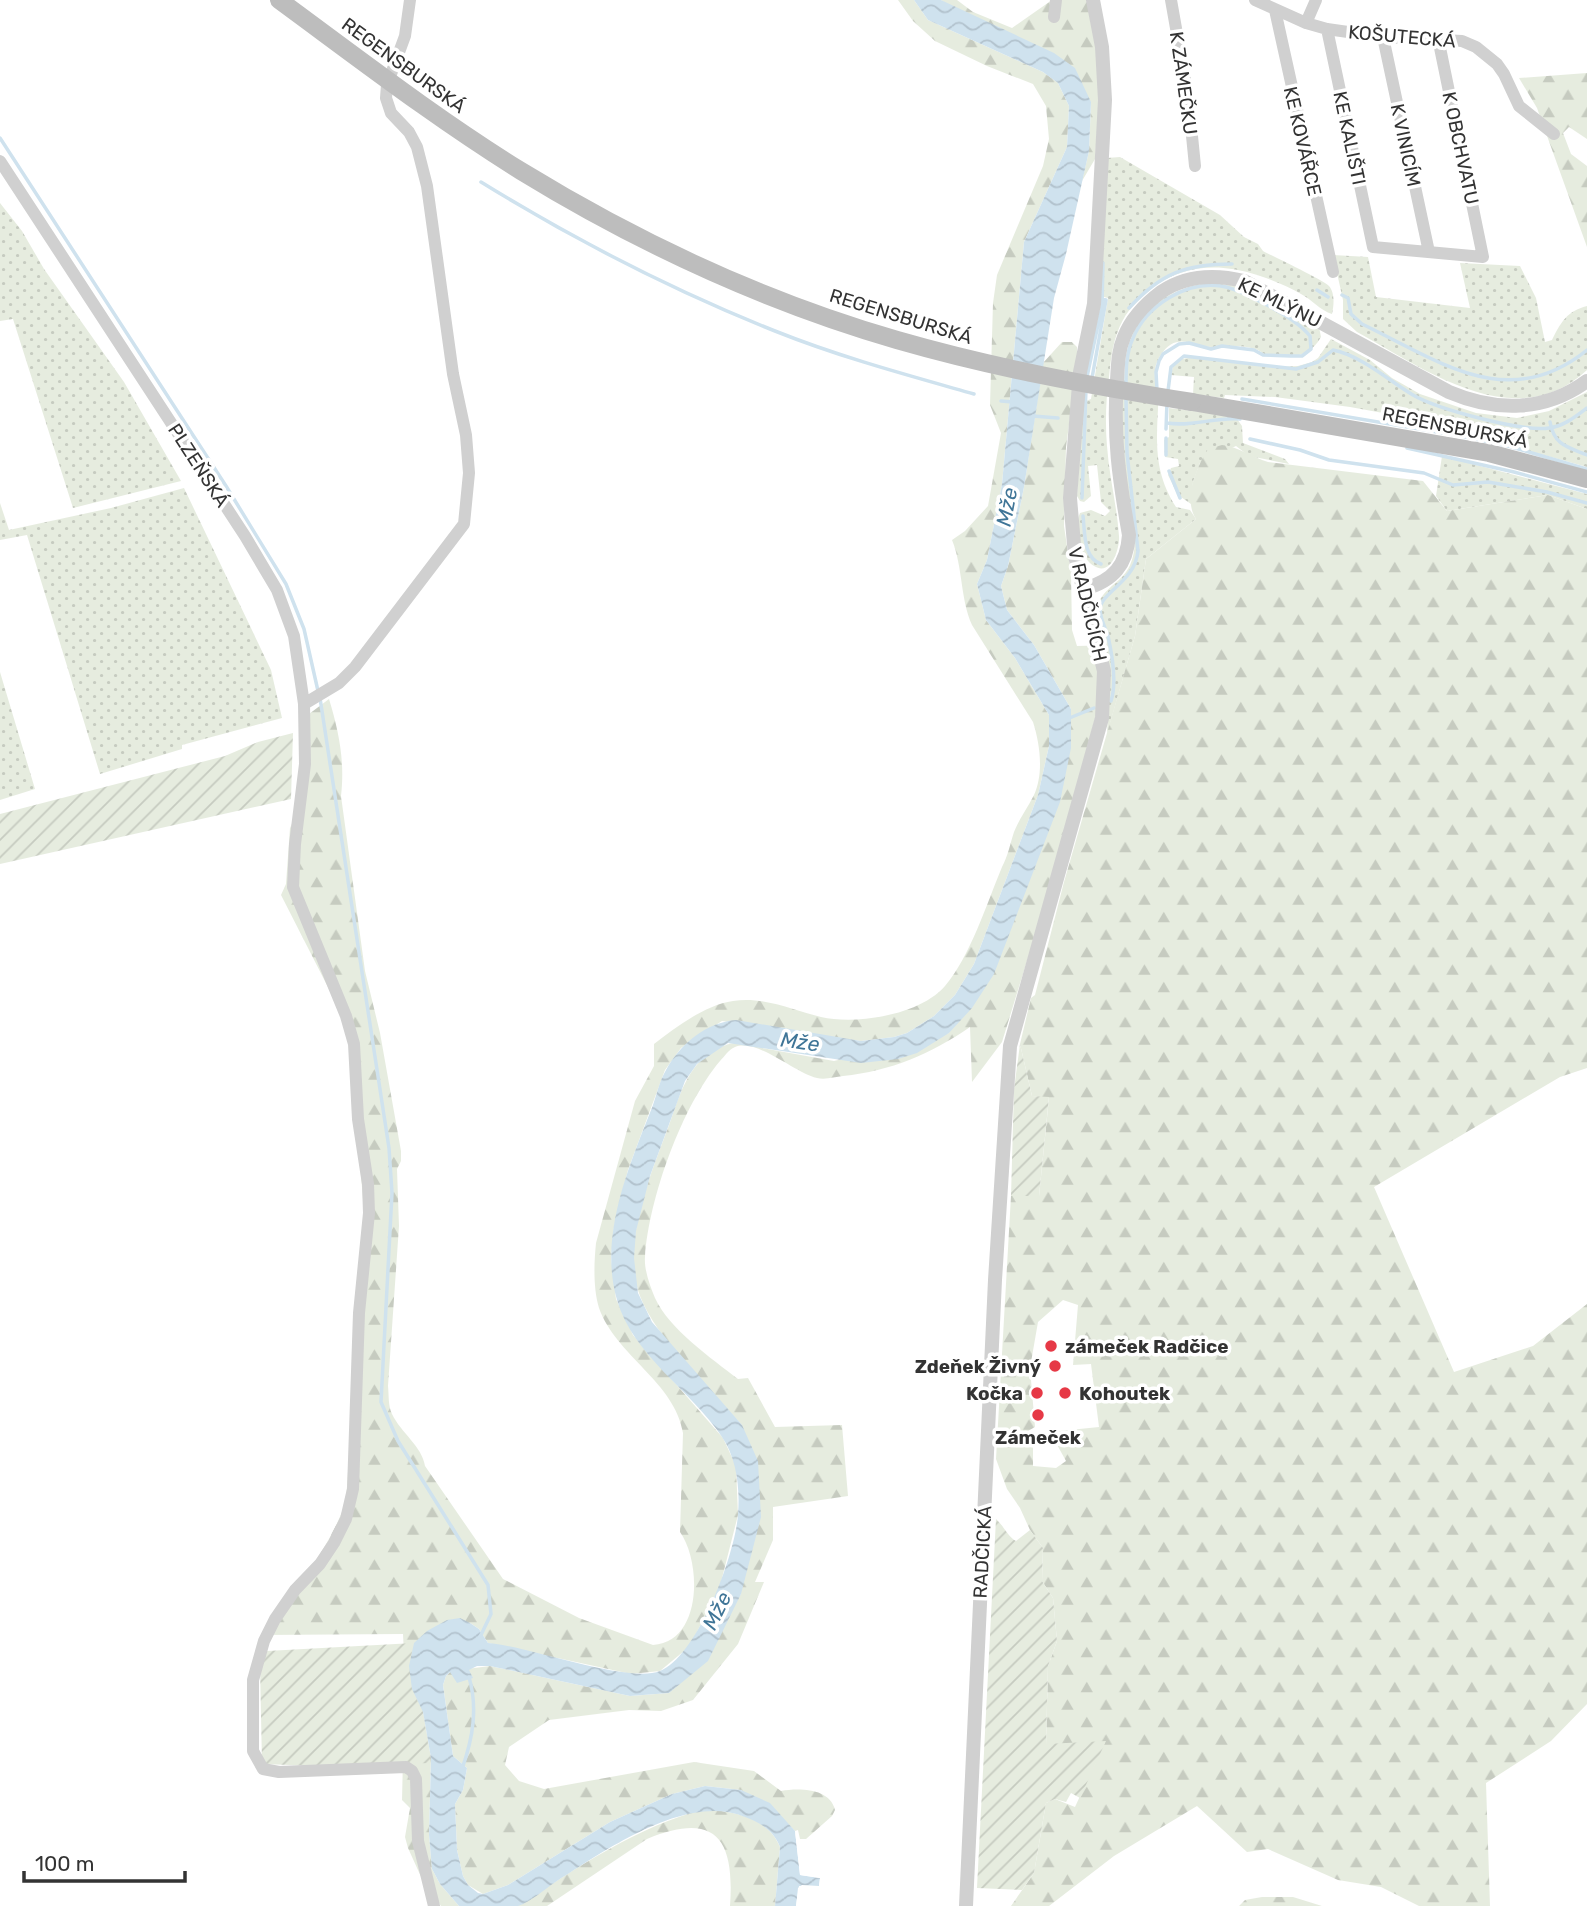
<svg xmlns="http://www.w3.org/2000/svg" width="1587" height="1906" font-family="Rubik,sans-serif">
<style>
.grass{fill:url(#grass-dots)}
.forest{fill:url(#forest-firs);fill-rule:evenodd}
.garden{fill:url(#garden-furrows)}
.water{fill:url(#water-waves)}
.pier{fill:#fff}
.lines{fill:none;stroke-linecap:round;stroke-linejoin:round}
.stream{stroke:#cfe2ee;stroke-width:3.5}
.minor{stroke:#d0d0d0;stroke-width:12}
.tertiary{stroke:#d0d0d0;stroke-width:14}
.secondary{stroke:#bdbdbd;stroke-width:18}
.secondary-bridge{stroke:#bdbdbd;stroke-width:18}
.poi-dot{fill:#e63946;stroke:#fff;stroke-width:2.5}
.labels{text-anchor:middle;stroke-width:7;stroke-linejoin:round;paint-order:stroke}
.street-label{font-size:19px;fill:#333;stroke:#fff}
.poi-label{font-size:19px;font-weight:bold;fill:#333;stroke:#fff;text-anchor:start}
.water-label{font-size:21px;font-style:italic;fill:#3f7597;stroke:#fff}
</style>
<defs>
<pattern id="grass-dots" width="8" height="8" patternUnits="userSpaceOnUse" patternTransform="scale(1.75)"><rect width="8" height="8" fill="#e6ecdf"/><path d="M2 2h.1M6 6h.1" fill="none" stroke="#c6cbc0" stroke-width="1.8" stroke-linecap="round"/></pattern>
<pattern id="forest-firs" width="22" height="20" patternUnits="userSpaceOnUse" patternTransform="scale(1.75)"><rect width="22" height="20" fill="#e6ecdf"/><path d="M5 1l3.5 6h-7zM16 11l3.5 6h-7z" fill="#c6cbc0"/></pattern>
<pattern id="garden-furrows" width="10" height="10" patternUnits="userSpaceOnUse" patternTransform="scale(1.75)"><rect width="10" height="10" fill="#e6ecdf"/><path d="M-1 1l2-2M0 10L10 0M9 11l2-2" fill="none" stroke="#c6cbc0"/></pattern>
<pattern id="water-waves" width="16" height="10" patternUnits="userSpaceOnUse" patternTransform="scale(1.75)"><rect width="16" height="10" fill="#cfe2ee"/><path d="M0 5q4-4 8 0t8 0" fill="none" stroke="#b2c2cd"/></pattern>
</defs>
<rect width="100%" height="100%" fill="#fff"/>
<path class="grass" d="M1120 157 1220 215 1244 237 1258 244 1263 251C1274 257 1325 281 1329 286 1335 293 1334 305 1332 314 1321 311 1311 299 1301 294 1283 283 1253 272 1232 269 1205 264 1172 271 1151 289 1141 298 1129 308 1123 320 1113 338 1111 357 1109 377 1106 399 1105 423 1107 446 1109 476 1117 506 1119 536 1120 547 1112 577 1094 566 1080 558 1073 528 1080 513L1091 510 1105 516 1110 511 1101 502 1097 465 1088 466 1091 496 1084 502 1080 501 1077 496 1083 402 1091 399 1108 298 1100 296 1107 158Z
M0 203 22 231 44 269 124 382 181 481 73 508 13 319 0 321Z
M1333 255 1368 257 1376 297 1470 308 1460 263 1520 266 1536 298 1545 342 1552 340C1561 322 1567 311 1587 306V370C1515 437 1425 369 1357 332L1343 319V300Z
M1208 283 1231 285 1244 289 1319 327 1321 337C1310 358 1286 360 1264 354 1263 353 1257 349 1255 349 1241 345 1226 346 1213 347 1195 348 1177 329 1160 356 1149 373 1159 391 1158 409 1156 446 1155 474 1176 507L1190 510 1196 519 1146 559 1135 636 1107 734 1110 672 1096 607C1109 578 1133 584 1135 541 1130 511 1123 481 1120 451 1119 434 1122 415 1123 398 1126 332 1137 296 1208 283Z
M1331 339 1370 360 1392 378 1420 394 1476 413 1517 418 1549 411 1587 392V467L1508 445 1448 433 1449 425 1350 407 1275 397 1225 395 1224 398 1193 394 1194 377 1171 375 1173 366 1182 359 1193 357 1276 367 1298 366 1312 362 1318 358Z
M1169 408 1235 416 1242 426 1243 443 1285 459 1289 464 1249 456 1236 446 1200 463 1193 482 1191 504 1178 495 1168 475 1171 468 1179 466 1178 459 1165 457 1164 440 1169 437Z
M1442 456 1587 494V509L1548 495 1447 511 1436 496Z
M184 488 271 670 282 718 182 745V749L100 774 27 535 0 540V503L9 530 111 508Z
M0 672 35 789 0 800Z"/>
<path class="forest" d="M898 0H914L928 20 1043 72 1058 83 1069 106 1067 147 1024 242 1002 484 987 560 977 584 986 620 1015 658 1049 715V746L1038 795 974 964 955 995 934 1016 907 1033 894 1037 861 1041 722 1021 681 1048 665 1070 628 1170 614 1227 611 1258 616 1299 633 1335 723 1438 736 1466 738 1515 720 1586 690 1646 660 1671 631 1674 488 1643 479 1629 470 1623 423 1712 431 1758 429 1835 432 1869 440 1884 459 1906H441L422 1879 408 1848 405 1837 410 1808 402 1800 405 1675 403 1634 263 1635C293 1592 329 1551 346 1501L365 1223 351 1057 347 1030 333 997 281 895 286 884 290 828 306 794 309 714 329 699C339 732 345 761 341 796L365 971 380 1033 401 1151V1161L397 1169 399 1226 388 1386C389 1395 388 1406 392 1414 401 1433 422 1446 425 1466L503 1579 579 1618 653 1645C702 1642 702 1563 680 1532L683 1433C675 1382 616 1356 599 1308 593 1288 594 1263 596 1243L635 1101 654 1066V1044C676 1027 705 1005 733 1001 763 996 792 1010 821 1017 857 1025 920 1015 945 986 970 957 987 903 1002 867 1008 856 1010 844 1014 832 1019 819 1028 807 1034 795 1044 773 1040 744 1033 722L972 625C960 598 963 567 952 540L965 531 988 506 1001 433 990 405 993 303 997 275 1043 166 1049 139 1046 106 1033 84 987 66 935 41 913 21Z
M941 0H957L973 12 1012 28 1052 0H1086L1103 47 1095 159 1082 181 1089 151 1091 102Z
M1587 73V139L1569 127 1563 133 1571 154 1587 166V247L1537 108 1519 78Z
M1062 342H1072L1077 347V365L1066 447 1064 526 1071 573 1072 630 1077 646 1115 645 1046 899 1002 1042 972 1082 970 1027C931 1054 891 1071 843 1076 835 1077 825 1080 817 1078 793 1072 757 1038 735 1047 728 1050 725 1056 720 1061 682 1106 649 1198 645 1257 644 1270 650 1286 655 1298 669 1329 711 1358 738 1379L748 1378 775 1427 842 1425 848 1496 773 1507V1540L755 1582H764L738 1644 693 1700 661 1711 629 1710 549 1720 509 1747 505 1765 519 1781 544 1789 694 1762 754 1771 781 1791C799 1788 830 1788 835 1810L832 1816 806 1839H797L795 1831 786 1822 741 1790 705 1786 672 1794 610 1822 508 1885 483 1894 468 1885 463 1876 457 1850 455 1804 463 1790 467 1768 453 1756 443 1685 446 1676 451 1671 490 1666 630 1696 669 1693 741 1594 742 1425C710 1390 656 1338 640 1296 620 1244 651 1174 669 1125 676 1105 682 1084 695 1067 704 1056 721 1044 735 1043L834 1061 949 1033 1071 709 1034 645 1007 610 1001 586 1008 566 1024 487 1043 363Z
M1222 445C1239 447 1252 457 1268 462L1423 481 1447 511 1548 495 1587 509V1068L1560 1077 1374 1187 1454 1372 1533 1346 1587 1304V1704L1551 1741 1486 1783 1490 1906H1419L1381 1887 1338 1880 1268 1849 1247 1852 1197 1806 1114 1856 1049 1906H1011L1034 1873 1046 1803 1055 1799 1075 1807 1105 1742 1046 1745 1048 1666 1057 1641 1053 1598 1042 1581 1043 1548 1030 1530 1020 1508 1007 1489 996 1459 1011 1196H1039L1049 1098 1032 1096 1020 1044 1031 998 1035 995 1064 882 1135 636 1146 559 1196 519C1183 499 1196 468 1208 449ZM1063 1300 1078 1305 1073 1365 1091 1364 1099 1427 1050 1432 1066 1461 1056 1468 1033 1466V1444L1028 1431 1035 1427 1030 1368 1038 1322Z
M706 1809C734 1812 768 1817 780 1847L775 1906H730C735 1838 715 1811 647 1839L547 1906H517C578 1868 636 1826 706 1809Z
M1262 1897H1293L1322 1906H1239L1245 1900Z"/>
<path class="garden" d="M293 733 291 799 0 864V814L225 756 258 742Z
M1020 1044 1032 1096 1049 1097 1039 1196H1011L1014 1089Z
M996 1519C1004 1526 1007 1536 1016 1541L1030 1530 1043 1548 1042 1581 1053 1598 1057 1641 1048 1666 1046 1744 1106 1741 1080 1798 1071 1793 1066 1802 1055 1799 1046 1803 1034 1873 1022 1890 977 1888Z
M414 1643 409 1666 412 1689 423 1712 431 1763 317 1766 262 1764 260 1666 267 1651Z"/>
<path class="water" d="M914 0H941L1054 53 1075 68 1091 102 1089 151 1066 254 1054 298 1024 487 1008 566 1001 586 1007 610 1034 645 1071 709V748L1060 802 994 974 972 1008 949 1033 917 1053 898 1059 861 1063 728 1043 697 1064 685 1081 650 1176 636 1231 634 1258 638 1293 652 1322 742 1425 758 1461 761 1517 741 1594 708 1661 669 1693 630 1696 490 1666H477L469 1670 473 1678 457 1683 450 1672 446 1676 443 1685 453 1756 467 1768 463 1790 455 1804 457 1850 463 1876 468 1885 478 1893 483 1894 508 1885 610 1822 672 1794 705 1786 741 1790 770 1803 795 1831 800 1875 820 1878 819 1886 802 1885 798 1888 796 1906H775L780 1847C774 1831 761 1823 745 1817 686 1792 603 1852 554 1883 544 1890 530 1902 518 1906 506 1906 473 1906 459 1906L440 1884 432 1869 429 1835 431 1758 423 1712 412 1689 409 1666 414 1643 427 1631 447 1620 460 1618 470 1623 479 1629 488 1643C528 1646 628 1684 660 1671 698 1656 736 1552 738 1514 740 1489 737 1459 722 1437 691 1390 633 1356 617 1300 598 1235 630 1164 653 1105 657 1093 660 1080 666 1070 680 1044 707 1022 736 1020L861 1041 894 1037 907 1033 934 1016 955 995 974 964 1038 795 1049 746V715L1015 658 986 620 977 584 987 560 1002 484 1024 242 1067 147 1069 106 1058 83 1043 72 928 20Z"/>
<path class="pier" d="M798 1830 802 1848 803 1873 820 1874 823 1877 821 1889H801L800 1906H796L799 1886H819L820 1878 800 1875 795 1831Z"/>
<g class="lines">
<path class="stream" d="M0 138 226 486 286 584 304 629 318 691
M481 182C575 240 672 290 775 331 840 357 907 375 974 394
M1317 290 1328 297
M1342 295 1348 298 1351 314 1362 324C1439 361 1508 414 1587 350
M1129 308C1161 273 1186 264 1232 264
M1087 377 1102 306 1103 263
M1092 378 1106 300 1102 299
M1126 386C1126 370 1126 353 1133 338 1147 305 1186 281 1221 286 1236 288 1248 296 1261 302 1277 310 1299 322 1310 336L1311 349 1302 356H1291L1263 355 1254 350 1222 346 1211 349 1189 343 1179 344 1163 354 1159 361 1156 372 1157 390
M1168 391 1171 367 1184 356 1296 369 1318 362 1333 350C1362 356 1388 380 1413 395 1437 409 1522 432 1549 428 1564 426 1575 417 1587 408
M1242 399 1461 436 1508 446 1587 469
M1001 401 1013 402
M1033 416 1058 418
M1550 422C1554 445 1567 447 1587 455
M1167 423C1193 427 1214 417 1240 419
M1166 429 1167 402
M1250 439 1300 450 1329 460 1424 473 1453 485 1488 482 1547 492 1587 503
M1407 448 1514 472 1587 492
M1166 455V438
M1169 471 1180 498
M1082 498 1086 389
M1083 516C1085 532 1083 558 1101 564
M320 698 389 1148 392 1193 381 1402 398 1441 488 1585 491 1614 480 1637
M1111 701C1117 683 1112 654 1108 636 1105 627 1100 618 1100 609 1101 592 1135 582 1138 551L1127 453 1126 397
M1067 719 1094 708
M462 1769C473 1738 478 1708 469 1677"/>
<path class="minor" d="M1171 0 1188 96 1195 166
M1255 0 1306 23 1327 29 1383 37 1462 41 1476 47 1497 64 1504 74 1519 106 1554 134
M1275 10 1333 272
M1054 17 1056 0
M1306 23 1316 0
M1327 29 1373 247 1483 257 1438 38
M1383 37 1429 252
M0 161 245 536 277 590 294 636 304 704 305 764 295 844 293 887 346 1016 354 1044 358 1119 368 1184 369 1213 359 1313 353 1489 346 1519 334 1543 320 1564 295 1590 275 1619 264 1641 253 1680V1751L263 1769 279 1772 406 1767 412 1771 416 1779 418 1841 434 1906
M304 704 339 683 355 667 464 524 469 473 466 435 453 374 427 186 417 147 409 132 391 113 386 98 387 85 405 36 410 0"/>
<path class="tertiary" d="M1084 589C1113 581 1127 565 1129 535 1119 479 1113 437 1117 380 1118 365 1118 351 1124 337 1131 319 1145 304 1161 292 1186 275 1215 274 1244 281L1449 392C1496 412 1545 412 1587 381
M966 1906 995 1280 1010 1046 1102 718 1104 671 1075 556 1070 498 1080 372 1094 304 1105 100 1102 47 1093 0"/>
<path class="secondary" d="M1192 402 1489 453 1587 479"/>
<path class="secondary-bridge" d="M279 0C358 58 437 119 521 171 637 242 766 302 897 340 994 368 1092 386 1192 402"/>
</g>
<g class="poi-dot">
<circle cx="1051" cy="1346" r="7"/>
<circle cx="1055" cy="1366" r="7"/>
<circle cx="1037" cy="1393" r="7"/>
<circle cx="1065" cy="1393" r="7"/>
<circle cx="1038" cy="1415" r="7"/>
</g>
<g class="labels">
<g class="street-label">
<text transform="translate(1402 36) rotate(5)" y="7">KOŠUTECKÁ</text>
<text transform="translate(404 65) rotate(36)" y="7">REGENSBURSKÁ</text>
<text transform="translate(1184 83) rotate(82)" y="7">K ZÁMEČKU</text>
<text transform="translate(1350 138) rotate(78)" y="7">KE KALIŠTI</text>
<text transform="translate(1303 141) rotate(77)" y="7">KE KOVÁŘCE</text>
<text transform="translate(1406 145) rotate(78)" y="7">K VINICÍM</text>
<text transform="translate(1461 148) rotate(78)" y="7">K OBCHVATU</text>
<text transform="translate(1280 302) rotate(26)" y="7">KE MLÝNU</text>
<text transform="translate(901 316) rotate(17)" y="7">REGENSBURSKÁ</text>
<text transform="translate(1455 427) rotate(11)" y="7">REGENSBURSKÁ</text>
<text transform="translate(199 465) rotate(57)" y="7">PLZEŇSKÁ</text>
<text transform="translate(1088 604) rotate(77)" y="7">V RADČICÍCH</text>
<text transform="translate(982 1552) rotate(-87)" y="7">RADČICKÁ</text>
</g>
<g class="poi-label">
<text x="1065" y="1353">zámeček Radčice</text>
<text x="1041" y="1373" text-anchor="end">Zdeňek Živný</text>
<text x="1023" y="1400" text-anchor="end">Kočka</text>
<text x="1079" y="1400">Kohoutek</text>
<text x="1038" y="1444" text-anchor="middle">Zámeček</text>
</g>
<g class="water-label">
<text transform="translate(1007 507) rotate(-79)" y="7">Mže</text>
<text transform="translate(800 1042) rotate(8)" y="7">Mže</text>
<text transform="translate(717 1611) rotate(-64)" y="7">Mže</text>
</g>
</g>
<path d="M24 1871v10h161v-10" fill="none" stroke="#333333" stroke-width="3.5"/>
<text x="35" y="1871" font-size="21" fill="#333333" stroke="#ffffff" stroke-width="5" paint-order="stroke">100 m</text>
</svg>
